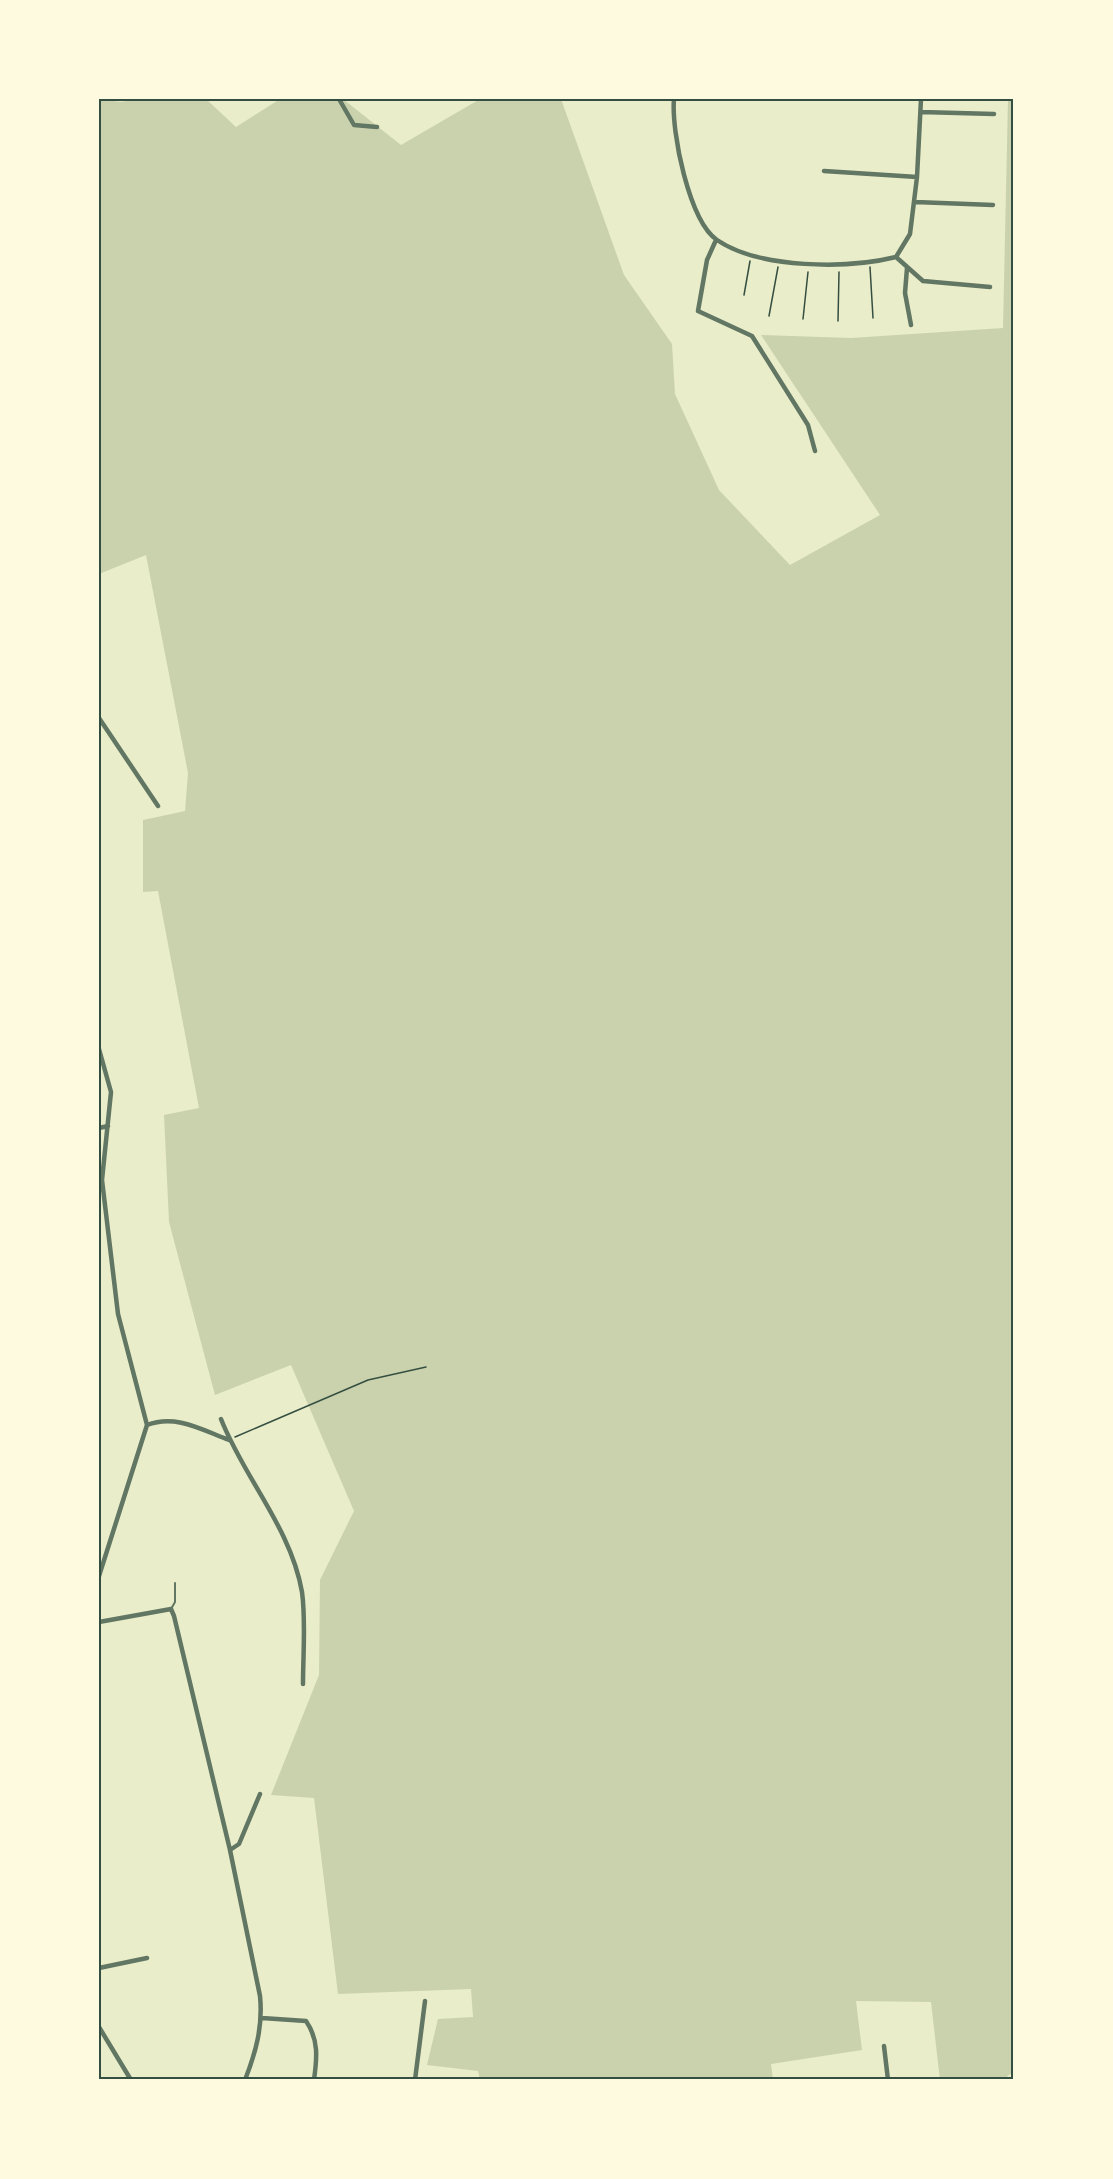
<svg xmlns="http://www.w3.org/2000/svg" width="1113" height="2179" font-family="Raleway,sans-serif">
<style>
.green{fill:#cad2ad}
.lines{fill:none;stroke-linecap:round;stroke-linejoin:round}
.path{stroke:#344e41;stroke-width:1.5}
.service{stroke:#617663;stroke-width:2}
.minor{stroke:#617663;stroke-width:4.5}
.neatline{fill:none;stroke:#344e41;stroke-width:2}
</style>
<rect width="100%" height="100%" fill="#e9edc9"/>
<path class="green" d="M99 99 121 102 138 99H206L236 127 280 99H343L401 145 480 99H561L624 275 672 344 675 394 719 490 790 565 880 515 761 335 851 338 1003 328 1008 99H1014V2071L1003 2080H940L931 2002 856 2001 862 2050 771 2064 773 2080H480L478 2071 427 2065 438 2019 473 2017 471 1989 338 1994 314 1798 271 1795 319 1675 320 1580 354 1511 291 1365 215 1395 169 1222 164 1115 199 1108 158 891 143 892V820L185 811 188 773 146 555 99 574Z"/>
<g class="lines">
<path class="path" d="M870 267 873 318
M744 295 750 261
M769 316 778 267
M803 319 808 272
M838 321 839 272
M235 1437 368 1380 426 1367"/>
<path class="service" d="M171 1609 175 1602V1583"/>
<path class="minor" d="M339 99 354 125 377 127
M674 99C671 131 689 221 717 240 760 269 847 269 896 257L910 234 917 177 921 99
M921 112 994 114
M824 171 917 177
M915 202 993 205
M716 240 707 260 698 311 752 336 808 425 815 451
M896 257 923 281 990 287
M907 268 905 293 911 325
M99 718 158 806
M99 1049 111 1092 102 1180 118 1314 147 1425 99 1576
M99 1128 108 1126
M221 1419C244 1478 291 1528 302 1592 306 1621 303 1654 303 1684
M147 1425C176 1414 202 1430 229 1440
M99 1622 171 1609 174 1616 230 1850 260 1996C263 2026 256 2052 245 2080
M230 1850 239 1844 260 1794
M99 1968 147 1958
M262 2018 306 2021C319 2040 317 2058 314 2080
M99 2027 131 2080
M884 2046 888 2080
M415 2080 425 2001"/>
</g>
<rect width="1113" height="2179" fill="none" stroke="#fefae0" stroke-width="201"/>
<rect x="100" y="100" width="912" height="1978" class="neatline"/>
</svg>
